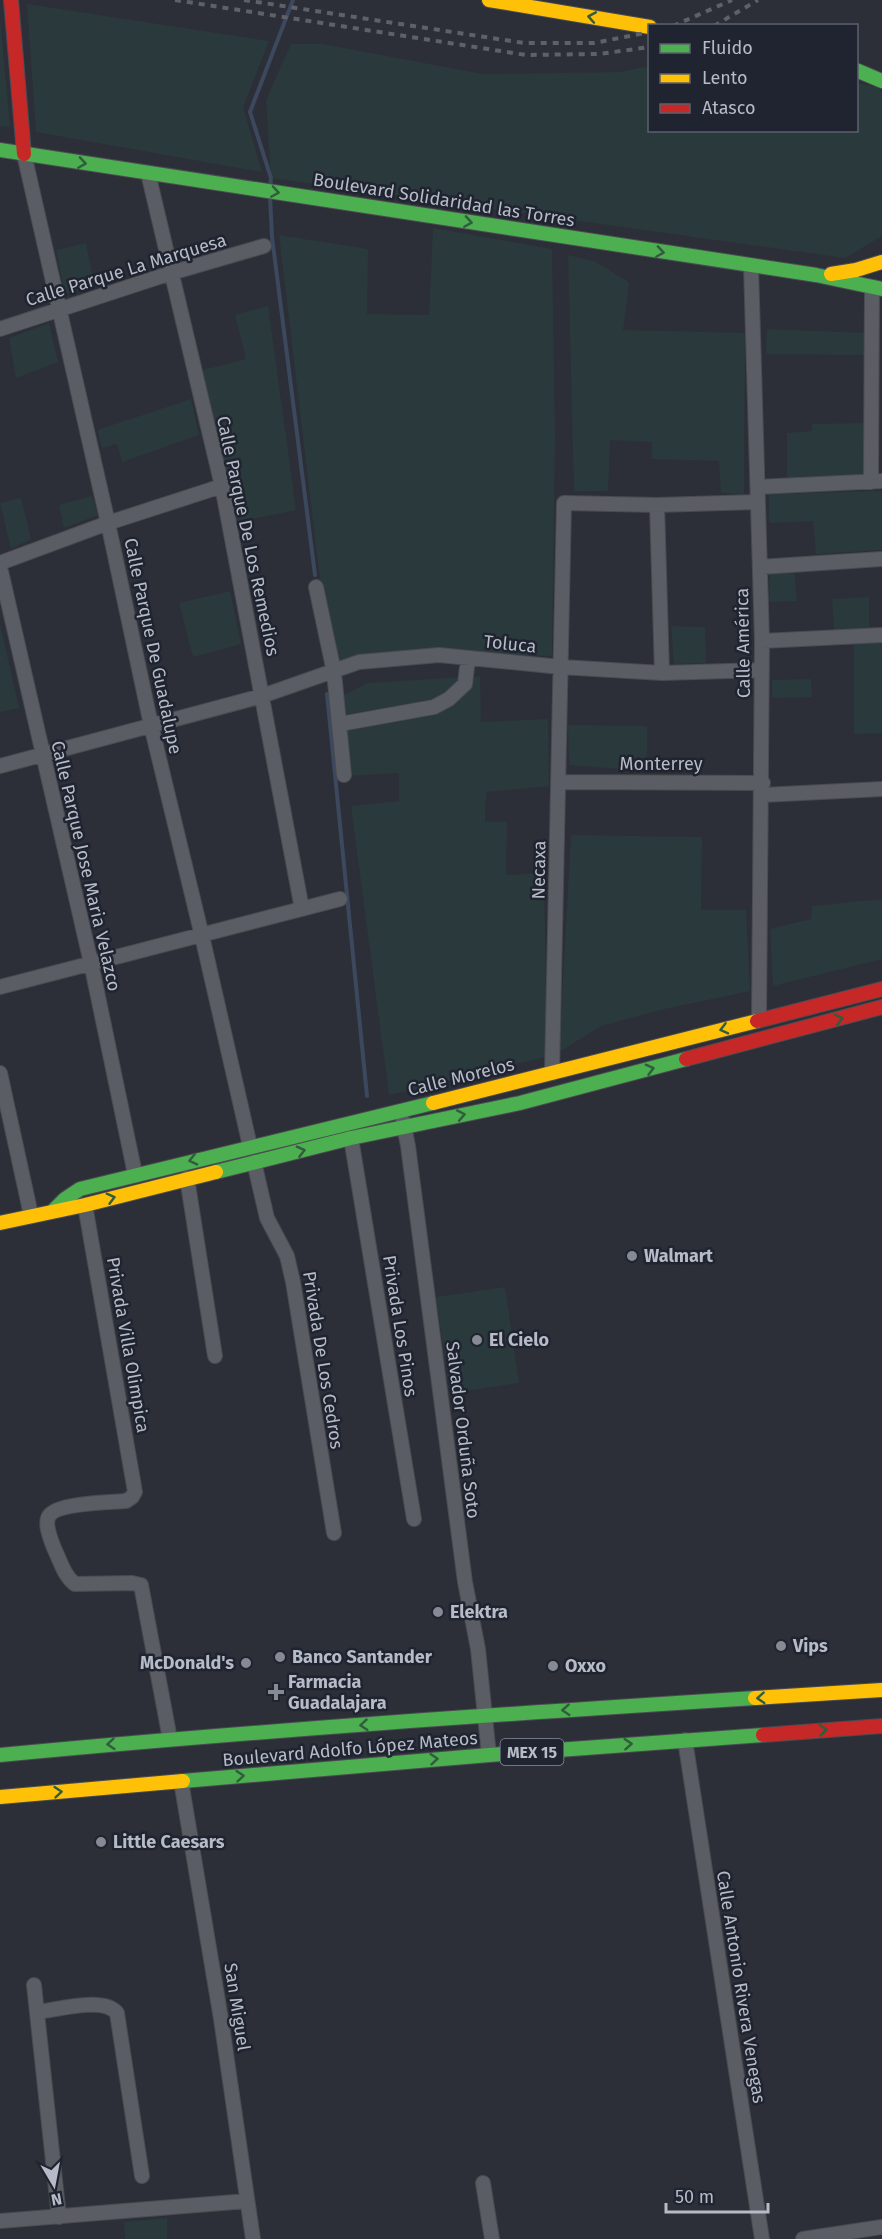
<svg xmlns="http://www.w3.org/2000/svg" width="882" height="2239" font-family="'Fira Sans',sans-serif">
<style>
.green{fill:#2a393c}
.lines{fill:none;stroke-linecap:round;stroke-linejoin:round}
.stream{stroke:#3c485e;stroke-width:4}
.street-casing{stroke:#4a4b51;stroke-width:16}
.fast-casing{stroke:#4a4b51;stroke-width:16}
.slow-casing{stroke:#4a4b51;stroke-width:16}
.jam-casing{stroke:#4a4b51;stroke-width:16}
.street{stroke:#5b5d64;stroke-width:14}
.fast{stroke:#4caf50;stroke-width:14}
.slow{stroke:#ffc107;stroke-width:14}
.jam{stroke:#c62828;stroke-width:14}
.rail{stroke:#5f6168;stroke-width:4;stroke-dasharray:6 6;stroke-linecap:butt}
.oneway{stroke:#315c3d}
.poi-dot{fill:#868a95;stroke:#1f2430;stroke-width:2}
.labels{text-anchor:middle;stroke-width:5;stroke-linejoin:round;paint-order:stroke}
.shield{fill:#1f2430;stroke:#898e9a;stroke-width:1.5}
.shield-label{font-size:16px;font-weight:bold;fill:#b6bbc7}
.street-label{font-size:18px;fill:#b6bbc7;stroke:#1f2430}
.poi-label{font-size:18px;font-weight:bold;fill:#b6bbc7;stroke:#1f2430;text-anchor:start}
</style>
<rect width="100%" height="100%" fill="#2c2f37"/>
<path class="green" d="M27 4 269 41 243 107 262 172 36 132Z
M0 19 10 127 0 126Z
M291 44H323L483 74 621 72 649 66 650 130H856L857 83 877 87 882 92V236L845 258 271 178 266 100Z
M433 228 552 249 555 437 552 656 477 653 378 657 332 680 279 235 368 249 367 314 429 315Z
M86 243 94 284 65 295 56 250Z
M568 255 594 261 629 282 623 330 745 333 744 494 721 493 719 461 652 459V442L610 440 608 491H574Z
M268 306 296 510 236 522 203 370 246 359 235 315Z
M49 323 58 362 16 378 9 338Z
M767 329 864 333V355L766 354Z
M191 399 199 435 122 462 117 444 102 448 97 430Z
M864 423 865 479 787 482V433L812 431V424Z
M882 491V550L816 554 813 521 769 523V494Z
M92 496 98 515 64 528 59 505Z
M21 498 31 539 11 549 0 503Z
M794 571 797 601 769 602 770 572Z
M230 591 241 644 193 657 179 603Z
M869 597V629L834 630 832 599Z
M0 624 19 708 0 712Z
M671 626 705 627 706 663 674 664Z
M854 639H882V733L854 734Z
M480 676 481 722 548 719 549 786 486 792 485 822H507L506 875 544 873 547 1057 477 1072 432 1086 389 1095 351 806 399 801V773L350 776 336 699 368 683Z
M811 679 812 697 772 698V680Z
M568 725 647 726V771L569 765Z
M571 835 702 837 701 910H746L750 991 660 1010 601 1026 559 1052Z
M882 899V959L773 986 770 929 811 919 812 906Z
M505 1287 519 1383 450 1393 436 1297Z
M167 2218V2239H125L124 2222Z"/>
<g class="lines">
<path class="stream" d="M270 186 271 178 250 112 293 0
M270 196 272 237 315 575
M327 694 367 1096"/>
<defs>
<path id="street" d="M24 154 108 523 151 725 202 936 250 1146
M148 173 222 486 302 909
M751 266 762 641 759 1020
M0 329 171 273 264 246
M871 482 872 287
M758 487 882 481
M657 505 662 673
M0 563 108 523 222 486
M0 567 91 963 135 1174
M760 567 882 559
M316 587 334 672 344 775
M762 641 882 635
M340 724 434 707 449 699 465 684 468 658
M0 766 262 696 359 662 439 655 561 667 662 673 762 670
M559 782 763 783
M762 795 882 789
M0 987 340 899
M0 1073 31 1215
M552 1073 564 503 657 505 758 502
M403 1121 408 1146 465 1582 478 1649 489 1755
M351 1138 414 1519
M254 1162 267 1218 287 1256 293 1282 334 1533
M187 1178 215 1356
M85 1205 135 1492 132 1497 126 1501C111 1502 56 1503 49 1516 44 1524 51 1540 54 1548 60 1560 64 1576 75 1584L132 1583 141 1585 170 1739
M685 1740 762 2239
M181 1781 221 2019 253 2239
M34 1985 59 2217
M37 2012C57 2010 104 1996 117 2013L142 2176
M483 2183 492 2239
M0 2221 247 2201
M803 2239 882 2227"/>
<path id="fast" d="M856 70 882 81
M0 150 816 275 882 289
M216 1172 351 1138 520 1103 686 1059
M54 1210 65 1199 80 1189 433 1103
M0 1755C251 1731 503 1714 755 1698
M183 1781 489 1755 763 1735"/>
<path id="slow" d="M489 0 650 27
M831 274 856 270 882 262
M433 1103 757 1021
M0 1223 85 1205 216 1172
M755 1698 882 1690
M0 1797 183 1781"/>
<path id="jam" d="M11 0 24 154
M757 1021 882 989
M686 1059 882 1007
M763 1735 882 1726"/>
</defs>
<use href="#street" class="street-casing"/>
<use href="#fast" class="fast-casing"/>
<use href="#slow" class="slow-casing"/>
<use href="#jam" class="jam-casing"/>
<use href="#street" class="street"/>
<use href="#fast" class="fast"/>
<use href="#slow" class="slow"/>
<use href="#jam" class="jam"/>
<path class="rail" d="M175 0 526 55 599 54 650 47
M244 0 524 43H594L650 32
M673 26 732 0
M714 26 758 0"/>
</g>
<defs><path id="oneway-chevron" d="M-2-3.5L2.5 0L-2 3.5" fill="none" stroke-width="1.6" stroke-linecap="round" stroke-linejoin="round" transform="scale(1.5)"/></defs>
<g class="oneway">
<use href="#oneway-chevron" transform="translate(592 17) rotate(-170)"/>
<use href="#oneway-chevron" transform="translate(82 163) rotate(9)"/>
<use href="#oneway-chevron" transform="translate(275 192) rotate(9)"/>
<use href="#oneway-chevron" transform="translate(468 222) rotate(9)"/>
<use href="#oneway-chevron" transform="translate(660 252) rotate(9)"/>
<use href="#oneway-chevron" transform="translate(839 1019) rotate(-15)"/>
<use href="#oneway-chevron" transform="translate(724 1029) rotate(166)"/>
<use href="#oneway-chevron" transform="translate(650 1069) rotate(-15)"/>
<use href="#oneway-chevron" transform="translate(461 1115) rotate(-11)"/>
<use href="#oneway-chevron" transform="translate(301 1151) rotate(-14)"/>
<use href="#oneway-chevron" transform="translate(193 1160) rotate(167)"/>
<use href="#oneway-chevron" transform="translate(111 1198) rotate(-15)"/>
<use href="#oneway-chevron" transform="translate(761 1698) rotate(176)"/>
<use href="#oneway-chevron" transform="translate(566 1710) rotate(176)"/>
<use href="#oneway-chevron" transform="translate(364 1725) rotate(175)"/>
<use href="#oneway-chevron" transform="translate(823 1730) rotate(-4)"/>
<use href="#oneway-chevron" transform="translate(111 1744) rotate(175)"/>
<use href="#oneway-chevron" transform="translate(628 1744) rotate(-4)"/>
<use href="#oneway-chevron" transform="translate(434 1759) rotate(-5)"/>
<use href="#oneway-chevron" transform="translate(240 1776) rotate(-5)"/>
<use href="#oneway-chevron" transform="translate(58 1792) rotate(-5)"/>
</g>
<g class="poi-dot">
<circle cx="632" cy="1256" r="6"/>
<circle cx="477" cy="1340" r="6"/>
<circle cx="438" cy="1612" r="6"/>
<circle cx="781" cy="1646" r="6"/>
<circle cx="280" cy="1657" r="6"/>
<circle cx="246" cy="1663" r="6"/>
<circle cx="553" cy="1666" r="6"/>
<path d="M273 1683h6v6h6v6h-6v6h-6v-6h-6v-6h6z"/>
<circle cx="101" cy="1842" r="6"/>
</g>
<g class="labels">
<rect class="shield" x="500.5" y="1739" width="63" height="26" rx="4.5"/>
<g class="shield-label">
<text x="532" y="1758">MEX 15</text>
</g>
<g class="street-label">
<text transform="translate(444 200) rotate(9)" y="6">Boulevard Solidaridad las Torres</text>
<text transform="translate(126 270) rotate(-17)" y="6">Calle Parque La Marquesa</text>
<text transform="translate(248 536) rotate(78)" y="6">Calle Parque De Los Remedios</text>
<text transform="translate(743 643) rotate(-91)" y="6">Calle América</text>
<text transform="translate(510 644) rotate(6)" y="6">Toluca</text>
<text transform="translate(153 646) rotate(78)" y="6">Calle Parque De Guadalupe</text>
<text x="661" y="770">Monterrey</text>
<text transform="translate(86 866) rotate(77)" y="6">Calle Parque Jose Maria Velazco</text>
<text transform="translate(539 870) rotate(-89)" y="6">Necaxa</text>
<text transform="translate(461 1077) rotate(-14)" y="6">Calle Morelos</text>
<text transform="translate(400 1326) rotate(81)" y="6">Privada Los Pinos</text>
<text transform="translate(128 1345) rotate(80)" y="6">Privada Villa Olimpica</text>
<text transform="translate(323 1360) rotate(81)" y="6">Privada De Los Cedros</text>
<text transform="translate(463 1430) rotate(83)" y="6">Salvador Orduña Soto</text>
<text transform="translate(350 1749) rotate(-5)" y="6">Boulevard Adolfo López Mateos</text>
<text transform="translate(741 1987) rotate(81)" y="6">Calle Antonio Rivera Venegas</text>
<text transform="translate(237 2007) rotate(81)" y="6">San Miguel</text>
</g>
<g class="poi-label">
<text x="644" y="1262">Walmart</text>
<text x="489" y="1346">El Cielo</text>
<text x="450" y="1618">Elektra</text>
<text x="793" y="1652">Vips</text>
<text x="292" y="1663">Banco Santander</text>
<text x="234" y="1669" text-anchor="end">McDonald's</text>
<text x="565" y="1672">Oxxo</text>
<text x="288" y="1688">Farmacia<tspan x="288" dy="21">Guadalajara</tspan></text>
<text x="113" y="1848">Little Caesars</text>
</g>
</g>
<rect x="648" y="24" width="210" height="108" fill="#1f2430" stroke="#5b606c" stroke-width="1.5"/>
<rect x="660" y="44" width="30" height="9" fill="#4caf50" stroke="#5b606c" stroke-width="1.5"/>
<text x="702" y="54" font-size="18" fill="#b6bbc7">Fluido</text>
<rect x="660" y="74" width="30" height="9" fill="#ffc107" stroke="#5b606c" stroke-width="1.5"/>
<text x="702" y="84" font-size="18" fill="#b6bbc7">Lento</text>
<rect x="660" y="104" width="30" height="9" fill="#c62828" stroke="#5b606c" stroke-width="1.5"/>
<text x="702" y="114" font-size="18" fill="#b6bbc7">Atasco</text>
<g transform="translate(54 2185) rotate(170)" stroke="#1f2430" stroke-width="4.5" paint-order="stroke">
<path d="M0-4.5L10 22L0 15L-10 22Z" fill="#b6bbc7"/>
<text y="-9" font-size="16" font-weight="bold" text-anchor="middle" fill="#b6bbc7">N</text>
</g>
<path d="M666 2203v9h102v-9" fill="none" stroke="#b6bbc7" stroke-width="3"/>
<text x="675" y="2203" font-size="18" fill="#b6bbc7" stroke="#1f2430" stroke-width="4.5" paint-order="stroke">50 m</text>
</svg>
